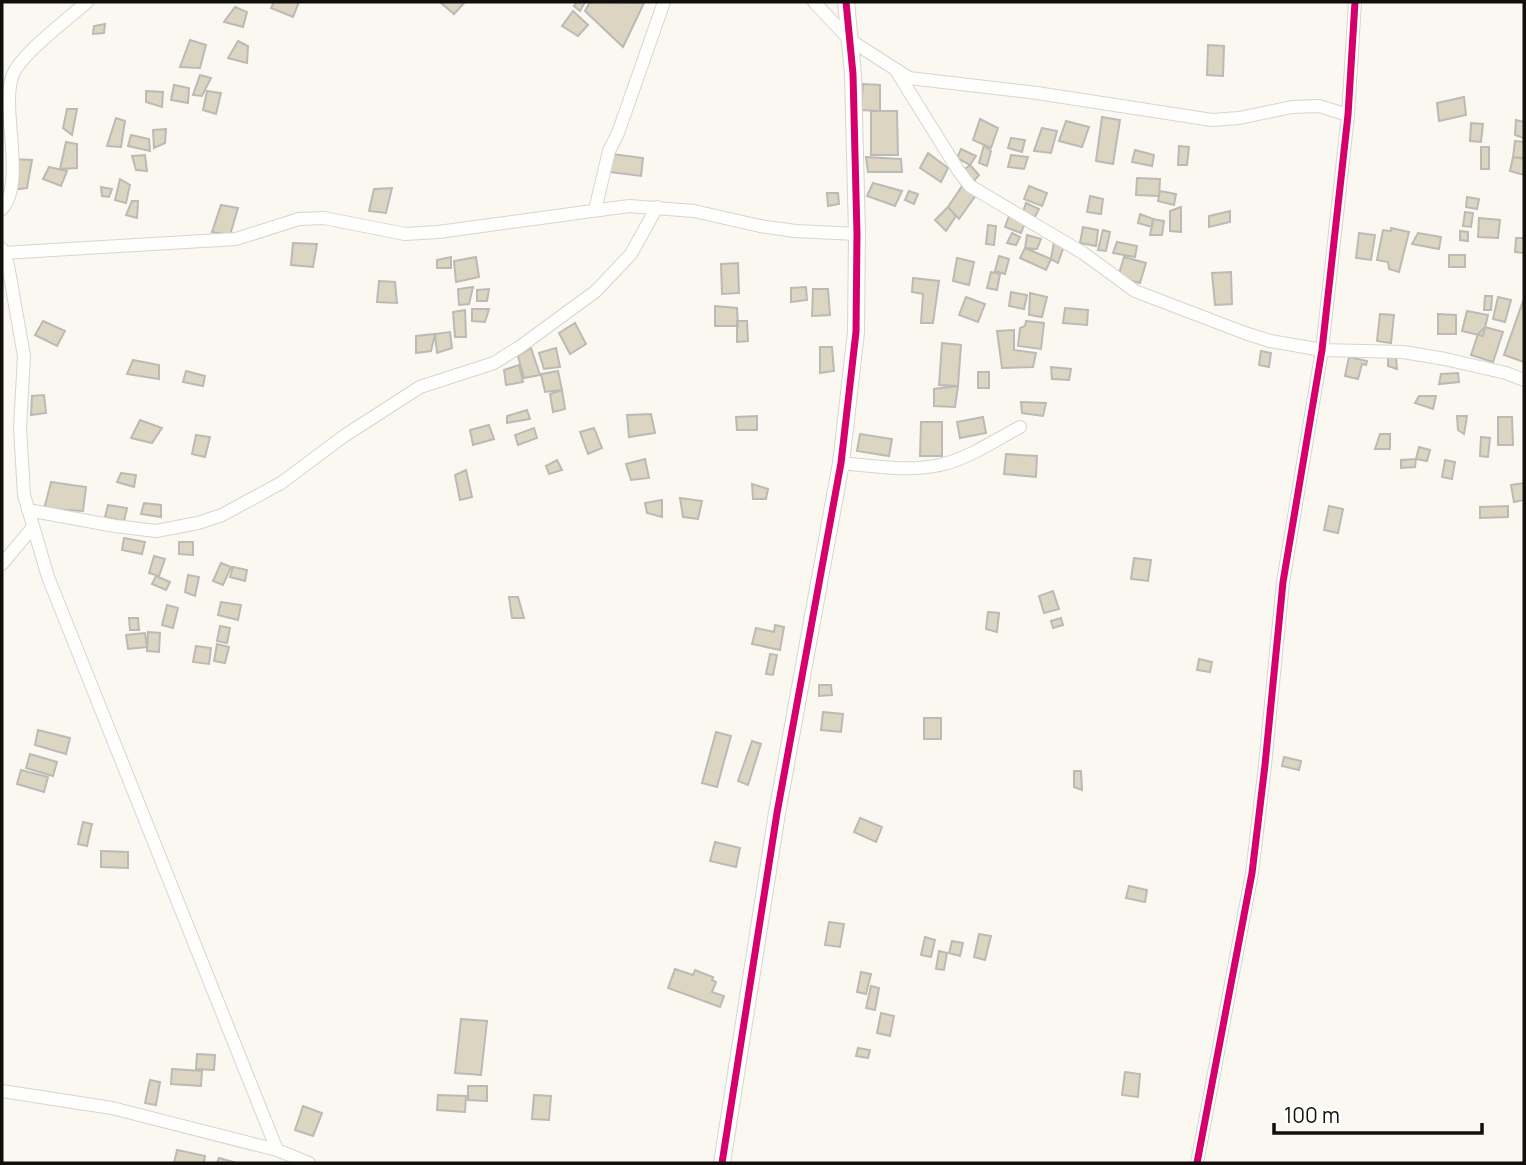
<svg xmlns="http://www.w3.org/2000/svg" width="1526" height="1165" font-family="Manrope,sans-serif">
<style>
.building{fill:#dbd5c2;stroke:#bcbab5;stroke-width:2}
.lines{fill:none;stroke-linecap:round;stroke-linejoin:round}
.minor-casing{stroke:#d7d5d0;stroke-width:14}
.tertiary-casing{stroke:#d7d5d0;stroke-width:18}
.minor{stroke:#fefefd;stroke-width:12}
.tertiary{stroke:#fefefd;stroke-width:16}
.cycleway-casing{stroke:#fff;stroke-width:11}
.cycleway{stroke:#d6006c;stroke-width:7}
</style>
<rect width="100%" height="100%" fill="#faf8f1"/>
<path class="building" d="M274 2H299L293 17 271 8Z
M440 2H465L454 14Z
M577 2H585L580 11 574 6Z
M590 2 644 3 623 47 585 11Z
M235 7 247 12 243 27 224 22Z
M573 11 588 25 578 36 562 26Z
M105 24 104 33 93 34 94 26Z
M190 40 206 45 200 68 180 67Z
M238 41 248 46 247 63 228 58Z
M1208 45 1224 46 1223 76 1207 75Z
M200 75 211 78 202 96 193 95Z
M863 84 880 85V111L861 110Z
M174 85 189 88 188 103 171 100Z
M146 91 163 92 162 107 146 102Z
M207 91 221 93 216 114 203 110Z
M1464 97 1466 115 1439 121 1437 103Z
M67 109H77L72 135 63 128Z
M871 111H897L898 155H871Z
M1102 117 1120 120 1113 164 1096 161Z
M116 118 125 121 121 147 107 146Z
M980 119 998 128 991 148 973 140Z
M1516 120 1524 122V138L1515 135Z
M1066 121 1089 127 1082 147 1059 141Z
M1471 123 1483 124 1481 142 1470 141Z
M1042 128 1057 131 1051 153 1034 151Z
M166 129 165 143 154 148 153 130Z
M131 135 149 139 150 151 128 146Z
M1011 138 1025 140 1022 152 1008 148Z
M1515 141 1524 142V158L1513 157Z
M66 142 77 144V168L60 169Z
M984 145 991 151 987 166 979 163Z
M1179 146 1189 147 1187 165H1178Z
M1481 147H1489V169H1481Z
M961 149 976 156 970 165 957 158Z
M1135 150 1154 155 1152 166 1132 162Z
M928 153 948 168 941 182 920 168Z
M612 154 643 158 641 176 609 172Z
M145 155 147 171 136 170 132 156Z
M1011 155 1028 157 1024 169 1008 167Z
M866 157 901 159 902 172H868Z
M1513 157 1524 159V175L1510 171Z
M12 159 32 160 27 188 10 190Z
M970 165 979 175 970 186 960 173Z
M49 167 67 171 61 186 43 179Z
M1137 178 1160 179 1159 196 1136 195Z
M120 179 130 185 126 203 115 200Z
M873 183 902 191 895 206 867 196Z
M962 186 976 195 959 219 948 207Z
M1029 186 1047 193 1042 206 1024 199Z
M101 187 112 189 109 197 102 196Z
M392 188 386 213 369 211 374 189Z
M909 191 918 194 914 204 905 200Z
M1160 191 1176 194 1174 205 1158 201Z
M827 193H838L839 204 828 206Z
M1090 196 1103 199 1101 214 1087 212Z
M1467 197 1479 199 1477 209 1466 207Z
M132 201H138L137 218 126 215Z
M1026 203 1039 209 1035 217 1023 212Z
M221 205 238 208 230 235 212 232Z
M948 207 956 216 946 231 935 220Z
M1181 207V232L1170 231V211Z
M1230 211V222L1209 227V216Z
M1465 212 1473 213 1471 227 1463 226Z
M1140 214 1153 219 1152 227 1138 223Z
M1009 216 1025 223 1021 233 1005 227Z
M1479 218 1500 220 1498 238 1478 237Z
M1153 219 1164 221 1162 235H1150Z
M988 225 996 226 994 245 986 244Z
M1083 227 1098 230 1096 246 1080 243Z
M1391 228 1409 232 1399 272 1389 269 1388 262 1377 260 1383 230 1391 231Z
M1103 230 1110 232 1106 251 1098 250Z
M1460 231 1468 232V241L1460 240Z
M1012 233 1020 237 1016 245 1007 243Z
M1359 233 1375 235 1371 260 1356 258Z
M1418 233 1441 237 1439 249 1412 244Z
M1027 235 1041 239 1037 249 1025 248Z
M1516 238H1524V253L1515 252Z
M1054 242 1064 246 1058 263 1051 259Z
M1117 242 1137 246 1135 257 1113 253Z
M293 243 317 244 313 267 291 265Z
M1025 248 1051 259 1046 270 1020 258Z
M1449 255H1465V267H1449Z
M999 256 1009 259 1005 274 995 271Z
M451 257V268H437V260Z
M476 257 479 277 456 282 454 261Z
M1124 257 1146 263 1140 283 1118 277Z
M957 258 974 262 969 285 953 281Z
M738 263 739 293 722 294 721 264Z
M991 272 1000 274 997 290 987 288Z
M1231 272 1232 304 1215 305 1212 273Z
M913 278 939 281 933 323H921L923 294 912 292Z
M379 281 395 282 397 303 377 302Z
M473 287 469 304 459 305 458 289Z
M806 287 807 300 791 302V288Z
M489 289 487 301H477V290Z
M813 289H828L830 315 812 316Z
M1011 292 1027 295 1024 309 1009 306Z
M1030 293 1047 297 1042 317 1029 315Z
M1485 296H1492L1491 310H1484Z
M966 297 985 304 978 322 959 315Z
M1498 297 1511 300 1505 322 1493 319Z
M1523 301H1524V362L1504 355Z
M715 306 737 308 738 326H715Z
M1065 308 1088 310 1087 325 1063 323Z
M472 309H489L485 322 472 321Z
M465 310 466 337H455L453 312Z
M1467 311 1488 315 1483 336 1462 331Z
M1380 314 1394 315 1391 343 1377 341Z
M1438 314 1456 315V334H1438Z
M43 321 65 331 57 346 35 335Z
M737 321H747L748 341 737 342Z
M1026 321 1044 323 1041 349 1018 346 1020 328 1025 326Z
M575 323 586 344 570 354 559 333Z
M1485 327 1503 332 1493 362 1471 355 1478 334Z
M1014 330V350L1036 353 1033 367 1002 368 997 331Z
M450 332 452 348 437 353 435 334Z
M435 334 431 351 416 353V336Z
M942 343 961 345 958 386 939 385Z
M820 347H832L834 371 820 373Z
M531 348 540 375 524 378 518 356Z
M556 348 560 367 544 369 539 353Z
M1261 351 1271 353 1269 367 1259 365Z
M1349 357 1367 361 1366 365 1362 364 1358 379 1345 376Z
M1396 357 1397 369 1388 366V358Z
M133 360 159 365V379L127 374Z
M519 365 523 382 506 385 504 370Z
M1051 367 1071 369 1069 380 1052 379Z
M186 371 205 376 203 386 183 382Z
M558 371 562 390 545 392 541 374Z
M978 372H989V388H978Z
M1458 373 1459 382 1439 384 1441 374Z
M958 386 955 407 934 406V389Z
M562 390 565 409 553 412 550 394Z
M44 395 46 413 31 415 32 396Z
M1419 396H1436L1433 409 1415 403Z
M1021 402 1046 403 1043 416 1022 413Z
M527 410 530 419 507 423V416Z
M651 414 655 433 629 437 627 415Z
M757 416V430H737L736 417Z
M1457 416H1467L1464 434 1458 430Z
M983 417 986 433 960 438 957 422Z
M1498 417H1512L1513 445H1498Z
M140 420 162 428 152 443 131 438Z
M921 422H942V456H920Z
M489 425 494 439 473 445 470 430Z
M534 428 537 438 518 445 515 435Z
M594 428 602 448 588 454 580 432Z
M860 434 892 439 889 456 857 451Z
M1380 434H1390V449H1375Z
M196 435 210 437 205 457 192 454Z
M1481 437 1490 438 1488 457 1480 456Z
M1419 447 1430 450 1427 461 1416 459Z
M1006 454 1037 456 1036 477 1004 474Z
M645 459 649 478 631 480 626 464Z
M1416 459 1415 467 1401 468V460Z
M557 460 562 470 549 474 546 466Z
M1445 460 1455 462 1452 479 1442 477Z
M466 470 472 497 460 500 455 475Z
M121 473 136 475 134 487 117 482Z
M51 482 86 487 83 511 44 509Z
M1524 483V500L1514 502 1511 485Z
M752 484 768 489 766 499H753Z
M680 498 702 501 698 519 683 517Z
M662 500V517L647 513 645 503Z
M144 503 161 505V517L141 514Z
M108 505 127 508 124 521 105 517Z
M1329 506 1343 509 1338 533 1324 530Z
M1508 506V517L1480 518V507Z
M124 538 145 542 142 554 122 550Z
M179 542H193V555L179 554Z
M154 556 165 559 159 576 149 573Z
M1134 558 1151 560 1148 581 1131 579Z
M221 563 231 567 223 585 213 581Z
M233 567 247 570 245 581 230 577Z
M188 575 199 577 195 596 185 592Z
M156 576 170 582 166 590 152 584Z
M1053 591 1059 609 1044 613 1039 596Z
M509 597H518L524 618H512Z
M221 602 241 605 238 620 218 615Z
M167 605 178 608 173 628 162 625Z
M988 612 999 613 997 632 986 629Z
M129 618H138L139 630H130Z
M1061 618 1063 625 1053 628 1051 621Z
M775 625 784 627 780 650 752 644 756 628 774 632Z
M220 626 230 628 227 643 217 641Z
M148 632 160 633 159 652 147 651Z
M145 633 147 647 128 649 126 635Z
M217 644 229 647 225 663 214 661Z
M196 646 211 648 209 664 193 662Z
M770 654 777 655 773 675 766 674Z
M1199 659 1212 662 1210 672 1197 670Z
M819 685H831L832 695 819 696Z
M823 712 843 714 841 732 821 730Z
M924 718H941V739H924Z
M38 730 70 738 66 754 35 745Z
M716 732 731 736 717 787 702 783Z
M752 741 761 744 748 785 738 781Z
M30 754 57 762 53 776 26 768Z
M1284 757 1301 761 1299 770 1282 766Z
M21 770 48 777 44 792 17 784Z
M1074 771H1081L1082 790 1074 787Z
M860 818 882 827 876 842 854 832Z
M83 822 92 824 87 846 78 844Z
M715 842 740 848 736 867 710 861Z
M101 851 128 852V868L101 867Z
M1129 886 1147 890 1145 902 1126 898Z
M829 922 844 924 840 947 825 945Z
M979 934 991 936 985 960 974 957Z
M925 937 935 940 931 957 921 955Z
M952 941 963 943 960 956 949 953Z
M939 951 947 953 944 970 936 969Z
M675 969 693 975 695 970 713 977 712 980 716 982 712 992 724 996 720 1007 668 988Z
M861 972 871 974 866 994 857 992Z
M871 986 879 988 875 1010 866 1008Z
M881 1013 894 1016 890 1036 877 1033Z
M461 1019 487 1021 481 1075 455 1073Z
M858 1048 870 1050 868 1058 856 1056Z
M197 1054 215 1055 214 1070 196 1069Z
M172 1069 202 1071 201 1086 171 1084Z
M1125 1072 1140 1074 1138 1097 1122 1095Z
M150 1080 160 1082 156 1105 145 1103Z
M468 1086H487V1101L468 1100Z
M438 1095 466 1096 465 1112 437 1110Z
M534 1095 551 1096 549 1120 532 1119Z
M303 1106 322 1113 313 1136 295 1130Z
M177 1150 205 1156 204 1163H174Z
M219 1158 237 1163H217Z"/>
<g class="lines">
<defs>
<path id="minor" d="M814 2 850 40 909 78 1037 93 1212 120 1239 118 1292 107 1319 106 1348 115
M897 72 958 170 970 186 1083 253 1135 291 1245 333 1270 341 1322 350 1403 352 1445 359 1506 373 1524 380
M2 209C26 182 1 111 12 77 19 55 68 19 87 2
M595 210 609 151 618 133 664 2
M2 249 8 265 24 356 20 428 24 495 48 577 277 1150
M3 253 236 239 299 219 324 218 405 234 438 232 629 206 694 211 760 226 795 231 857 234
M841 463C873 466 908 472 940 465 968 459 995 440 1020 427
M28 510 115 526 156 531 198 523 222 515 281 483 344 436 420 387 494 363 521 346 596 291 631 254 657 207
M2 564 33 527
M2 1091 112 1108 277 1150 309 1163
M1197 1163 1252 873 1265 765 1283 582 1322 350 1348 115 1355 2"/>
<path id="tertiary" d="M722 1163 777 813 841 463 856 332 857 234 853 74 846 2"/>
</defs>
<use href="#minor" class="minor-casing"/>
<use href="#tertiary" class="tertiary-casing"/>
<use href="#minor" class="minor"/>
<use href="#tertiary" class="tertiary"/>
<defs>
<path id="cycleway" d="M722 1163 777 813 841 463 856 332 857 234 853 74 846 2
M1197 1163 1252 873 1265 765 1283 582 1322 350 1348 115 1355 2"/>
</defs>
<use href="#cycleway" class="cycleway-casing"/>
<use href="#cycleway" class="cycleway"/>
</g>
<rect width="1526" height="1165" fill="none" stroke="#110f0b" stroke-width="7"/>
<path d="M1274 1123v10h208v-10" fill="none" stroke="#110f0b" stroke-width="3.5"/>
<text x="1284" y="1123" font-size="21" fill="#110f0b" stroke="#ffffff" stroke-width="5" paint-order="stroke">100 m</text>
</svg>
